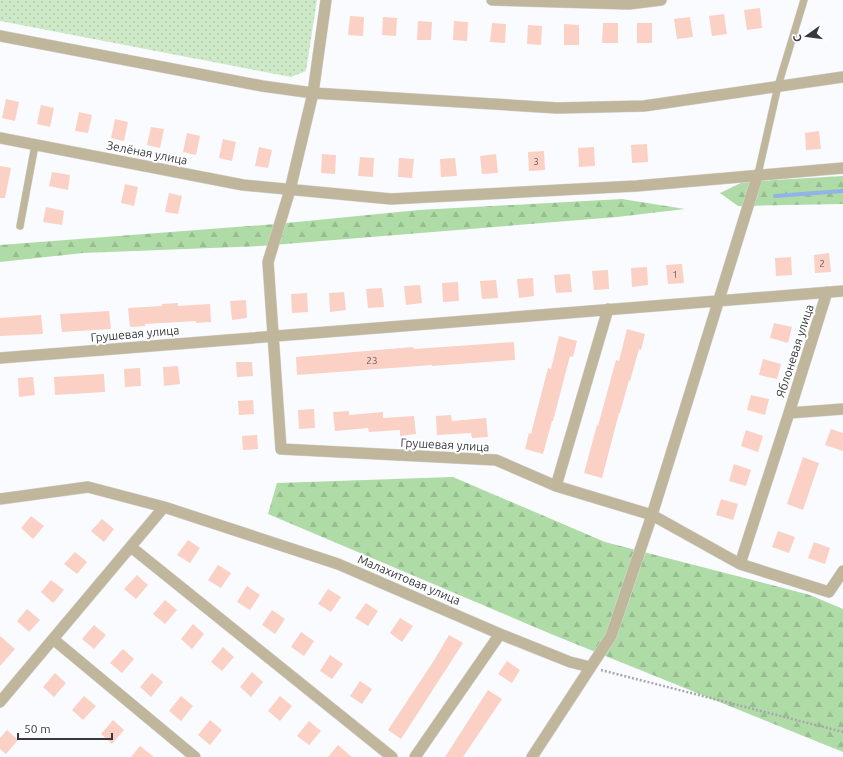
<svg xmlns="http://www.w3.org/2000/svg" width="843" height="757" font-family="Ubuntu,sans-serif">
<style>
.grass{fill:url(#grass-dots)}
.forest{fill:url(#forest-firs)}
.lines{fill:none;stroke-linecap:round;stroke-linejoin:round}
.stream{stroke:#90b3e8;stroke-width:4}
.building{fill:#fbd0c5}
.service-casing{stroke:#d7d8db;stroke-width:8}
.minor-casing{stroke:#d7d8db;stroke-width:12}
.path{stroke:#a7a8ab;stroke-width:2.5;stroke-dasharray:2 2;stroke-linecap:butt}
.service{stroke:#bfb69b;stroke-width:7}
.minor{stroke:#bfb69b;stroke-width:11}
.labels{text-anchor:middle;stroke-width:4;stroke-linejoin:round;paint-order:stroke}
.number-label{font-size:10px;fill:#685f5e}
.street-label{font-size:12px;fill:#37393c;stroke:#fff}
</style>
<defs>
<pattern id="grass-dots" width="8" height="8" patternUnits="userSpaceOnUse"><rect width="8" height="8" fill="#cde9c8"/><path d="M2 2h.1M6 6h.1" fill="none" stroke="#b1c9ad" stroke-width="1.8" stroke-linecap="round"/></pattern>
<pattern id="forest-firs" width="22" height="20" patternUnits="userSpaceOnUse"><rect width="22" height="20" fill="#afdba7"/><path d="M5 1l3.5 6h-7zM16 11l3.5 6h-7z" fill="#97bd91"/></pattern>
</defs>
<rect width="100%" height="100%" fill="#fafbfe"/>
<path class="grass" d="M0 0H317L306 71 291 77 0 21Z"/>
<path class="forest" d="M843 176V204L738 206 720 193 743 182Z
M622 199 685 209 617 217 260 246 83 253 0 262V245L276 224 419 210Z
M453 477 605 542 810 595 843 609V752L551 634 268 514 277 483Z"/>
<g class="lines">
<path class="stream" d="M775 196 843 191"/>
</g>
<path class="building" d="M760 8 762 28 747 30 744 10Z
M724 14 727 34 712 36 709 16Z
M350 16 364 17 363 36 348 35Z
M383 17 397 18 396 36 382 35Z
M690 17 693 37 677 39 674 19Z
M418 21 432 22 431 40H417Z
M454 21 468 22 467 41 453 40Z
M492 23 506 24 505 43 490 42Z
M603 23H618V43H602Z
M637 23H652V43H637Z
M564 24 579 25V45H564Z
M528 25 542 26 541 45 527 44Z
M6 99 19 102 15 121 2 118Z
M41 105 54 108 50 127 37 124Z
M79 112 92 115 88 133 75 131Z
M115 119 128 122 124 141 111 138Z
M151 127 164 129 160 148 147 145Z
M819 131 821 149 806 150 805 133Z
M187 133 200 136 196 155 183 152Z
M223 139 236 142 232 161 219 158Z
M647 144 648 162 632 163 631 145Z
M259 147 272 150 268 168 255 166Z
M594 147 595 166 579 167 578 148Z
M544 151 545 170 529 171 528 152Z
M322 154 336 155 335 174 321 173Z
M496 154 498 173 482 174 480 156Z
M360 157 374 158 373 177 358 176Z
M399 158 414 159 412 178 398 177Z
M455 158 457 176 441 177 440 159Z
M0 166 11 168 5 198H0Z
M52 172 70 175 68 190 49 186Z
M125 184 138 187 134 206 121 203Z
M169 193 182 196 178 214 165 212Z
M46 207 64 211 62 225 43 222Z
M829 253 831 272 815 273 814 255Z
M791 257 792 275 776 276 775 258Z
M682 264 684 283 668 284 666 265Z
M647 267 648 285 632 287 631 268Z
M608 270 609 289 594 290 592 271Z
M570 274 572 292 556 293 554 275Z
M533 278 534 296 519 298 517 279Z
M496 280 498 298 482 299 480 281Z
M458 282 459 301 443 302 442 283Z
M420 285 422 303 406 305 404 286Z
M382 288 384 307 368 308 366 289Z
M344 292 346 310 330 312 329 293Z
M307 293 308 312 292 313 291 294Z
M246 300 247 318 232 320 230 301Z
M178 303V306L210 304 211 322 196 323V321L145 324V326L130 327 128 308 162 306V304Z
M109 311 111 329 62 332 60 314Z
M41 315 43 334 0 336V318Z
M774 323 792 327 788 343 770 338Z
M627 329 645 334 641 350 639 349 630 381 629 380 620 413H619L602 478 584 473 597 425 598 426 616 360 619 361Z
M559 336 577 341 573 357 570 356 553 421H552L543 454 525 449 529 433 531 434 548 368 551 369Z
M514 342 515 360 432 366V365L297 375 296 357 413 347 414 349Z
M763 359 781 364 777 379 759 375Z
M236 362H252L253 376 237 377Z
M178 366 180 384 164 386 163 367Z
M140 368 141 386 125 387 124 369Z
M104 374 105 392 55 395 54 377Z
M33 377 35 395 19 397 18 378Z
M751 395 769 399 765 415 747 410Z
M253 400 254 414 239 415 238 401Z
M314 409 315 428 299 429 298 410Z
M349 411V415L383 412V418L414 416 416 434 400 436V430L369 432 368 428 335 431 333 412Z
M451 415 452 421 486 418 488 437 472 438 471 433 437 435 436 416Z
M831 429 843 433V451L825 445Z
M746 430 763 436 758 452 741 446Z
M257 435 258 449 243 450 242 436Z
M803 457 819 463 803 510 787 504Z
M734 464 751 470 746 486 729 481Z
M721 499 738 504 733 520 716 515Z
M31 516 44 526 33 539 21 528Z
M102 519 114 529 104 542 91 531Z
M778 531 795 537 789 553 772 547Z
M188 540 200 548 190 563 177 555Z
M814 542 830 548 825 564 808 558Z
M75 552 87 562 77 574 64 564Z
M218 565 231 573 221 588 208 580Z
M137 575 148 585 136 599 124 589Z
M51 580 64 590 53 603 41 592Z
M247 586 260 595 250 610 237 602Z
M328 589 341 597 331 612 318 604Z
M165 600 177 610 165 624 153 614Z
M366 603 378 611 368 626 355 618Z
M27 609 40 620 29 632 17 621Z
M272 610 285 619 275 634 262 625Z
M400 618 413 626 402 642 390 633Z
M193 624 204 634 192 649 181 639Z
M94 625 106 635 94 649 82 639Z
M301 632 314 641 304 656 291 647Z
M449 635 463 643 401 739 388 730 433 662Z
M0 636 15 649 0 666Z
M223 647 234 657 222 671 211 662Z
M123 649 134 659 122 673 110 663Z
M330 655 343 664 332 679 320 671Z
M507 661 520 670 512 683 498 674Z
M252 672 263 682 251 697 240 687Z
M55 673 66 683 54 697 43 687Z
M152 673 163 682 151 697 140 687Z
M360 681 372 689 362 704 350 696Z
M488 690 502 699 463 757H445Z
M84 696 96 706 83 720 72 710Z
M181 696 193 706 181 721 169 711Z
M280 696 292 706 280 721 268 711Z
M113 720 124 730 112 744 101 734Z
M210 720 222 730 210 745 198 735Z
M309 721 321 731 309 745 297 736Z
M7 730 18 740 6 754 0 749V738Z
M338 745 352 757H328Z
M140 746 154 757H131Z"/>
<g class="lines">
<defs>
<path id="service" d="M758 174 778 86 804 0
M20 226 35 145"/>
<path id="minor" d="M326 0 313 93 290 190 268 262 281 449 496 460 556 486 608 309
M492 0 629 4 661 0
M0 36 262 86 313 93 557 108 644 106 843 77
M0 138 243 185 391 199 636 186 843 168
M827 292 789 413 843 409
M0 358 843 291
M556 486 652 515 740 564 829 592 843 571
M0 499 88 487 164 507
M131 547 392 757
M740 564 789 413
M500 634 570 662 590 667
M53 639 195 757
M0 702 164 507 338 564 500 634 415 757
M532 757 611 636 652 515 758 174"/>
</defs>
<use href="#service" class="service-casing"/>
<use href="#minor" class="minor-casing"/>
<path class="path" d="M601 670 843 732"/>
<use href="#service" class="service"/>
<use href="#minor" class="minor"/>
</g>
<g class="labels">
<g class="number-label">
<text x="536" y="165">3</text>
<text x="822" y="267">2</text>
<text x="675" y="278">1</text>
<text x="372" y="364">23</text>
</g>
<g class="street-label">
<text transform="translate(147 153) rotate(11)" y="4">Зелёная улица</text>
<text transform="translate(135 334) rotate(-5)" y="4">Грушевая улица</text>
<text transform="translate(795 351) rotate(-72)" y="4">Яблоневая улица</text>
<text transform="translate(445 445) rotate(3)" y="4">Грушевая улица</text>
<text transform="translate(409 580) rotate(23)" y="4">Малахитовая улица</text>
</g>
</g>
<g transform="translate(807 36) rotate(256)" stroke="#ffffff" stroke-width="3" paint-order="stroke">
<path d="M0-3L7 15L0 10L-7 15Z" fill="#37393c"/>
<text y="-6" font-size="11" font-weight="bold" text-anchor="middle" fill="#37393c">С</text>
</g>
<path d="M18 733v6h94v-6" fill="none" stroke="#37393c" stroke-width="2"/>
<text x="24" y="733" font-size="12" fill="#37393c" stroke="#ffffff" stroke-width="3" paint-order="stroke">50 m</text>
</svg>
